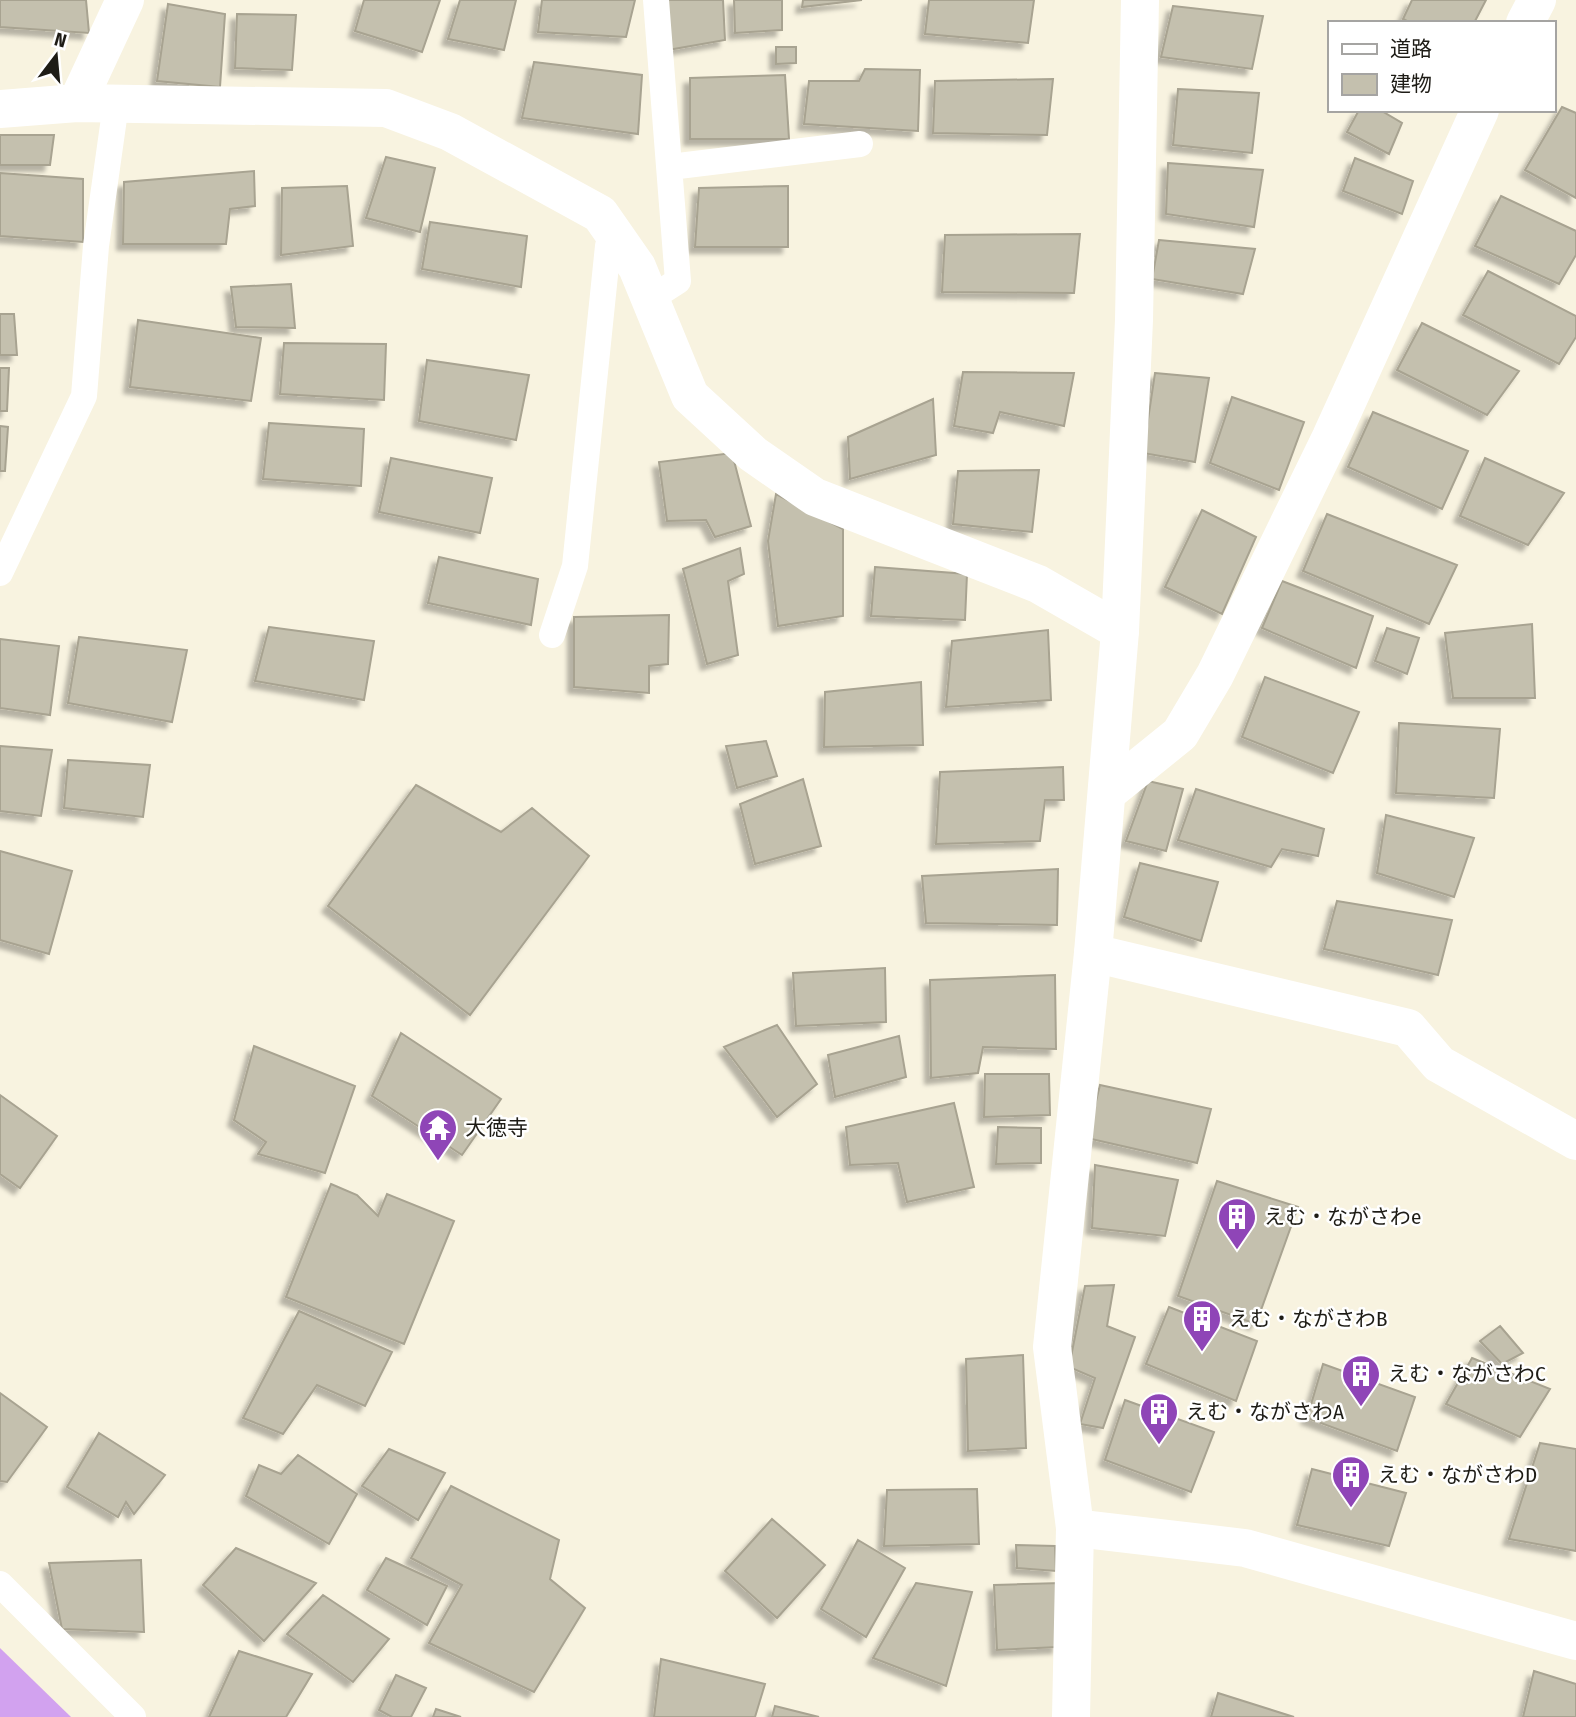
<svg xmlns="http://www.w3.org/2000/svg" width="1576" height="1717" font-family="'Fira Sans Condensed','Noto Sans JP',sans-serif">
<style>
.forest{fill:#d2a2ef}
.building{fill:#c4c0ae;stroke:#a8a391;stroke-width:2;filter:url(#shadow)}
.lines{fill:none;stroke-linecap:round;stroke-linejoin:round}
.service{stroke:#fff;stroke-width:26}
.minor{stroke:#fff;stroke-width:38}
.tertiary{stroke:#fff;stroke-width:38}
.labels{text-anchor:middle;stroke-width:5;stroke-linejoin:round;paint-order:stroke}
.poi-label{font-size:21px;fill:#1e1c16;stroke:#fff;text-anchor:start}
</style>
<defs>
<filter id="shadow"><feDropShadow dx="-6" dy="6" stdDeviation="2" flood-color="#0004"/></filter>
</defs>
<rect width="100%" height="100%" fill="#f8f3e0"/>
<path class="forest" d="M0 1648 71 1717H0Z"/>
<path class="building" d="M0 0H86L89 33 0 27Z
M364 0H440L422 52 355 31Z
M460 0H516L504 50 448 39Z
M542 0H635L626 37 538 32Z
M668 0H723L725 40 668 50Z
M734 0H782V30L735 33Z
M803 0H862L802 7Z
M929 0H1034L1028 43 925 34Z
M1412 0H1486L1474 23H1411L1403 19Z
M168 4 225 14 220 87 157 81Z
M1173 6 1263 16 1252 69 1161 57Z
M237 14 296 15 292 70 235 68Z
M776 47H796V63L776 64Z
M534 62 642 75 638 134 522 118Z
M865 69 920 70 918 131 804 124 809 81H859Z
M785 75 789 139H690V78Z
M1053 79 1047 135 933 133 935 81Z
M1178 89 1259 93 1252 153 1173 145Z
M1562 107 1576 113V198L1525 170Z
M1359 110H1380L1402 123 1389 154 1347 132Z
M0 135H54L50 165H0Z
M386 157 435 168 420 232 366 218Z
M1355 158 1413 181 1402 214 1343 191Z
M1168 163 1263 170 1254 227 1166 214Z
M254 171 255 206 230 209 226 244H123L124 182Z
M0 173 83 179V242L0 236Z
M347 186 353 246 281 255 282 188Z
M788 186V247H695L699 188Z
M1501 196 1576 231V255L1559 284 1475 246Z
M430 222 527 236 521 287 422 269Z
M1080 234 1074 293 942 292 945 235Z
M1159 240 1255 249 1243 294 1152 279Z
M1488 271 1576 316V337L1559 364 1463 315Z
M291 284 295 328 236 327 231 287Z
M0 314H14L17 355H0Z
M138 320 261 338 251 401 130 387Z
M1422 323 1519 371 1487 415 1397 370Z
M284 343 386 344 384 400 280 394Z
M427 360 529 375 516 440 419 421Z
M0 368H9L7 411H0Z
M963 372 1074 373 1064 426 1000 412 993 433 954 426Z
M1155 373 1209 378 1195 462 1143 453Z
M1232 397 1304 422 1279 490 1210 463Z
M933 399 936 455 850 479 848 437Z
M1373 412 1468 451 1442 509 1348 467Z
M269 423 364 429 361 486 263 479Z
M0 426 8 427 5 471H0Z
M732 453 751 526 715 537 706 520 667 521 659 462Z
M391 458 492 478 480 533 379 512Z
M1485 458 1564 493 1528 545 1460 516Z
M1039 470 1032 532 953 524 958 471Z
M776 494 843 529V616L778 626 768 541Z
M1202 510 1256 537 1222 614 1165 587Z
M1327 514 1457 565 1429 624 1303 571Z
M740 548 744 574 728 581 738 655 707 664 683 569Z
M439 557 538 579 531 625 428 603Z
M875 567 967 574 965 620 871 616Z
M1282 581 1373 616 1356 668 1262 628Z
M669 615 668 664 649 666V693L574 687V617Z
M1532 624 1535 698H1453L1445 633Z
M269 627 374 641 364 700 255 681Z
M1387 628 1419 638 1407 674 1375 661Z
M1048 630 1051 700 946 707 952 641Z
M79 637 187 650 172 722 68 703Z
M0 639 59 646 50 715 0 708Z
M1265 677 1359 712 1333 773 1242 737Z
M921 682 923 745 824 747 825 692Z
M1399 723 1500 729 1494 798 1396 793Z
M766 741 777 776 737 788 726 746Z
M0 746 52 750 41 816 0 811Z
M68 760 150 765 143 817 64 808Z
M1063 767 1064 800H1045L1040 841 936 844 940 772Z
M803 779 821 846 755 864 740 804Z
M1148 781 1183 789 1166 851 1126 841Z
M416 785 501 832 532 808 589 856 470 1015 328 906Z
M1196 789 1324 829 1318 856 1282 849 1271 867 1178 840Z
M1386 815 1474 838 1454 897 1377 873Z
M0 851 72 871 49 954 0 940Z
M1140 863 1218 882 1201 941 1124 917Z
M1058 869 1057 925 926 923 922 876Z
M1337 901 1452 920 1438 975 1324 949Z
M885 968 886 1022 796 1026 793 973Z
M1055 975 1056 1049 983 1047 978 1073 931 1078 930 980Z
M777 1025 817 1084 777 1117 724 1047Z
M401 1033 501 1099 462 1155 372 1096Z
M899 1036 906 1077 835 1097 828 1055Z
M254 1046 355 1086 325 1173 258 1154 266 1142 234 1120Z
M985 1074H1049L1050 1115 984 1117Z
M1100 1085 1211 1109 1197 1163 1087 1138Z
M0 1095 57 1136 20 1188 0 1174Z
M954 1103 974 1187 907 1202 898 1163 850 1165 846 1127Z
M998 1127 1041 1128V1163L996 1164Z
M1095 1165 1178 1180 1165 1236 1092 1228Z
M1217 1181 1298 1207 1256 1324 1178 1296Z
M331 1184 357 1195 378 1216 387 1194 454 1221 404 1344 286 1297Z
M1114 1285 1107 1326 1135 1337 1103 1428 1080 1424 1095 1378 1069 1367 1085 1286Z
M1169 1307 1257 1341 1236 1401 1146 1364Z
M299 1311 392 1352 365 1406 317 1385 283 1434 243 1418Z
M1500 1326 1523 1353 1502 1364 1480 1341Z
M1023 1355 1026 1448 968 1451 966 1359Z
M1472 1358 1550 1389 1520 1437 1446 1404Z
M1323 1364 1415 1397 1397 1451 1307 1418Z
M0 1393 47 1427 7 1482 0 1481Z
M1125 1400 1214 1432 1191 1492 1105 1460Z
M99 1433 165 1475 134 1514 126 1502 118 1517 67 1487Z
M1540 1443 1576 1449V1551L1509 1539Z
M389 1449 445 1473 418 1520 362 1486Z
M298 1455 357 1494 329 1544 246 1496 259 1465 281 1474Z
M1312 1469 1406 1493 1389 1546 1297 1525Z
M451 1486 559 1540 550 1579 585 1608 534 1692 429 1643 462 1585 411 1558Z
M977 1489 979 1544 884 1546 887 1490Z
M772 1519 825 1565 777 1618 725 1571Z
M858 1540 905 1568 866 1637 821 1609Z
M1016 1545 1055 1546 1056 1571 1017 1568Z
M236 1548 316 1583 264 1641 203 1585Z
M386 1558 447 1586 427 1625 367 1590Z
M141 1560 144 1632 62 1629 49 1563Z
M916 1583 972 1592 946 1686 873 1658Z
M1061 1583 1058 1647 997 1650 994 1585Z
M323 1595 389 1639 353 1682 287 1634Z
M239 1651 312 1674 286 1717H209Z
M661 1659 765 1684 755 1717H654Z
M1534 1671 1576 1684V1717H1523Z
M396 1675 426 1688 411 1717H392L379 1710Z
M1218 1693 1294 1717H1211Z
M775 1706 819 1717H772Z
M436 1709 461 1717H433Z"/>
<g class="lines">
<path class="service" d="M670 167 860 144
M650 299 678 281 656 0
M0 573 84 396 96 246 116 104
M552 635 575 566 608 246 613 233
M0 1584 133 1717"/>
<path class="minor" d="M1525 23 1537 0
M77 103 125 0
M0 109 77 103 386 108 450 132 600 214 637 267 690 396 753 454 815 497 1038 584 1120 631
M1107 793 1180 734 1215 675 1331 437 1480 110
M1093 953 1408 1028 1439 1064 1576 1141
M1075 1528 1245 1548 1576 1641"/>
<path class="tertiary" d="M1071 1717 1075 1528 1052 1347 1093 953 1120 631 1134 320 1140 0"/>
</g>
<defs>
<symbol id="temple-pin" viewBox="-11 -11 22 30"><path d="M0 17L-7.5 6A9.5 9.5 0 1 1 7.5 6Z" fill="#8f45b7" stroke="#fff"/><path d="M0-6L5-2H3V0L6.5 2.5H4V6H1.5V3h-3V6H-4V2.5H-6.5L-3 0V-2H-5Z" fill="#fff"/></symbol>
<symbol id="building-pin" viewBox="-11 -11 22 30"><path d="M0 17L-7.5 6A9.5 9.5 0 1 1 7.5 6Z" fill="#8f45b7" stroke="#fff"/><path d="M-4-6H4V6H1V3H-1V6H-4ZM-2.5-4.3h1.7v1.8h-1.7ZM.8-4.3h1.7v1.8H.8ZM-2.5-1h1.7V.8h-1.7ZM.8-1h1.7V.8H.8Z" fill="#fff"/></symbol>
</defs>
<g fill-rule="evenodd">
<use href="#temple-pin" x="416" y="1106" width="44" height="60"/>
<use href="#building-pin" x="1215" y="1195" width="44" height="60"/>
<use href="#building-pin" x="1180" y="1297" width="44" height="60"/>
<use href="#building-pin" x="1339" y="1352" width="44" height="60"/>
<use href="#building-pin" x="1137" y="1390" width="44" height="60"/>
<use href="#building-pin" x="1329" y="1453" width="44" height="60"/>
</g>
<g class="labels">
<g class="poi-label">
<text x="465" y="1135">大徳寺</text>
<text x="1264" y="1224">えむ・ながさわe</text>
<text x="1229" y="1326">えむ・ながさわB</text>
<text x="1388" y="1381">えむ・ながさわC</text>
<text x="1186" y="1419">えむ・ながさわA</text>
<text x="1378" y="1482">えむ・ながさわD</text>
</g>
</g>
<rect x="1328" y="21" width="228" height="91" fill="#ffffff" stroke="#a5a4a2" stroke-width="2"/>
<rect x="1342" y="44" width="35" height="10" fill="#ffffff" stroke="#a5a4a2" stroke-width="2"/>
<text x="1390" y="56" font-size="21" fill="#1e1c16">道路</text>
<rect x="1342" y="74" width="35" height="21" fill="#c4c0ae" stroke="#a5a4a2" stroke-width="2"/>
<text x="1390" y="91" font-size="21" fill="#1e1c16">建物</text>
<g transform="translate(56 56) rotate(16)" stroke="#ffffff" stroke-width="5" paint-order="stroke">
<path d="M0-5L12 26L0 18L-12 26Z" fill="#1e1c16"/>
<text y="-10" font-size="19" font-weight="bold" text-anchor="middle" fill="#1e1c16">N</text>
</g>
</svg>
